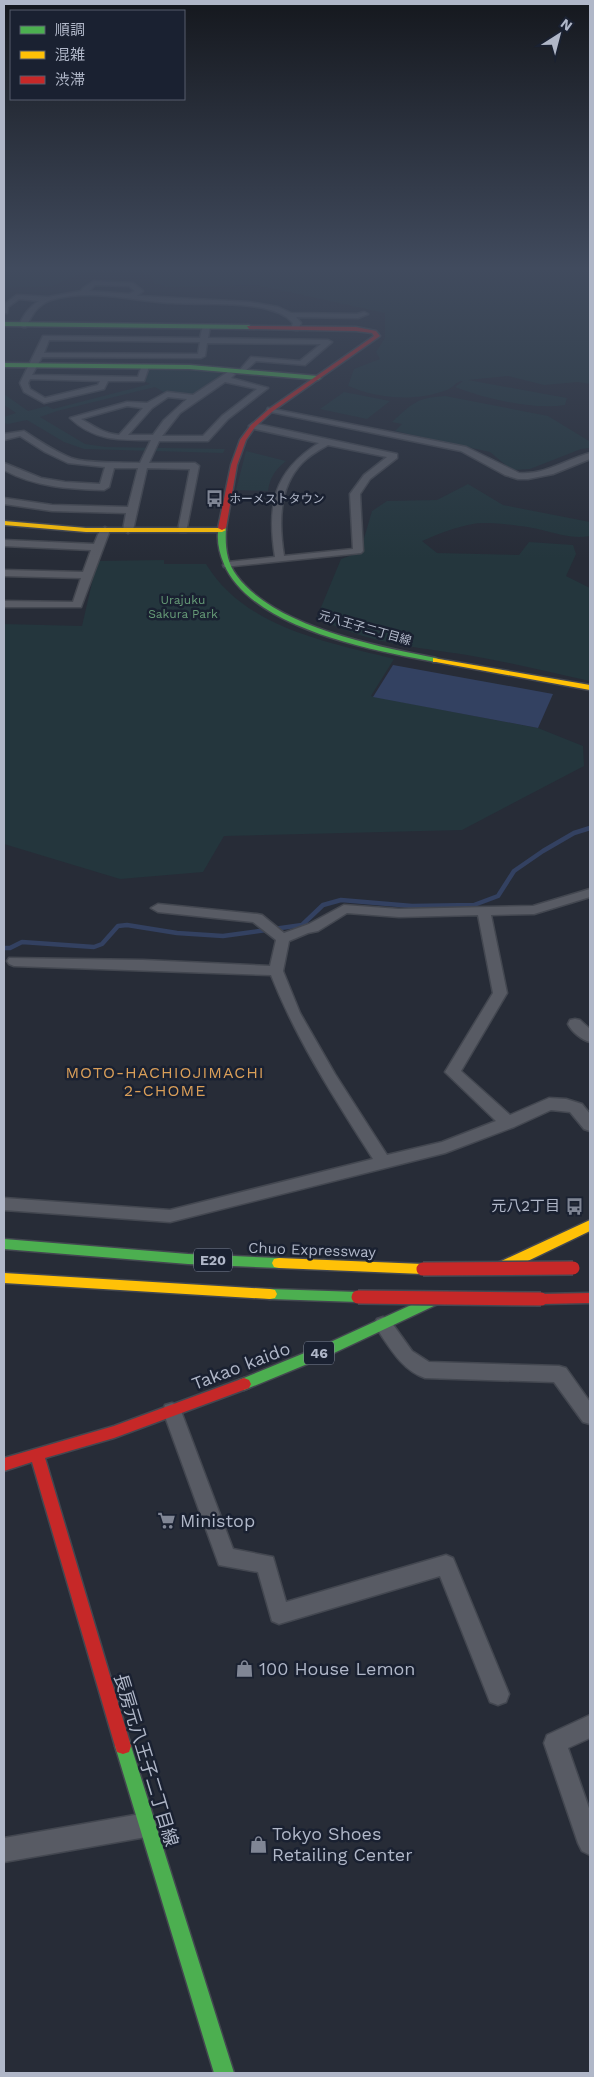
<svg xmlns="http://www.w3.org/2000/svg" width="594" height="2077" font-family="'Work Sans','Noto Sans JP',sans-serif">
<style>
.green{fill:#24363d}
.water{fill:#334161}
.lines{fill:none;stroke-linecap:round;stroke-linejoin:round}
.stream{stroke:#334161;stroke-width:4.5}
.street-casing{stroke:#434750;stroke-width:3}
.fast-casing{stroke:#434750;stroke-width:3}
.slow-casing{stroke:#434750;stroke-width:3}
.jam-casing{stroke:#434750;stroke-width:3}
.street{fill:#585b64;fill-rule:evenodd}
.fast{fill:#4caf50;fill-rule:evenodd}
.slow{fill:#ffc107;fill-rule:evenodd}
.jam{fill:#c62828;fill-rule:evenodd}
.jam-bridge-casing{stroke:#444852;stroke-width:16;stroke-linecap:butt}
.jam-bridge{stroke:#c62828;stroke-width:13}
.labels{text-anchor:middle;stroke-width:5;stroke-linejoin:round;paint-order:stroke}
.far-poi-label{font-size:12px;fill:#b0b7c8;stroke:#1a2131;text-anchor:start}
.far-park-label{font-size:12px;fill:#669b77;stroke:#1a2131}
.far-street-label{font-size:12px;fill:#b0b7c8;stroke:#1a2131}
.shield{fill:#1a2131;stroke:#838a9b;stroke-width:1}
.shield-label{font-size:14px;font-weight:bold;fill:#b0b7c8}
.poi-label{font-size:15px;fill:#b0b7c8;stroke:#1a2131;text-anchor:end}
.street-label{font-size:15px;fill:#b0b7c8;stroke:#1a2131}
.neighbourhood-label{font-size:16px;letter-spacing:1px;fill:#da9f59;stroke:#1a2131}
.near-street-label{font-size:18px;fill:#b0b7c8;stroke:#1a2131}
.near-poi-label{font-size:18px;fill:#b0b7c8;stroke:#1a2131;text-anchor:start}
</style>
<rect width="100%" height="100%" fill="#272c37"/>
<path class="green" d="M4 268H590V384L578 382 544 385 508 376 468 380 567 398 565 405C533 410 486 399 455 387L463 381C456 381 453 388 447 390 414 402 380 399 348 386L354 369 380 359 376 352 385 338V313L257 285 167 287 154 283 151 276 131 271H99L76 275 53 286 4 288Z
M144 369 216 371 223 375 188 397 167 394 155 387 57 411 40 417 85 444 106 447 225 449 223 453 84 449 64 442 27 420 8 424 4 423V417L16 413 4 405V394L28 411 47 406 53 409 150 384 141 379Z
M344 392 390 401 367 419 320 409Z
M445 396 548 416 589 441 590 448 581 449 530 469 514 470 508 467 490 452 395 431 402 424 392 422C413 403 416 398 445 396Z
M246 451 286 461C275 470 270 477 268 491L236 490Z
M468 484 503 505 590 522V536C572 539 559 534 542 530 527 526 487 521 473 524 456 527 438 534 422 541L437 553 519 555 529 542 573 545 576 554 566 576 590 588V681C549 672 509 662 467 655 416 647 363 643 317 617L341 559 360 552 372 511 387 501 437 500Z
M164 560V564H206C245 628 327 642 394 659L371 696 538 728 583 746 584 766 462 830 224 836 203 872 120 879 4 844V624L82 626 97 561Z"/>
<path class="water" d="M393 665 553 694 538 728 373 697Z"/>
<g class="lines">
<path class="stream" d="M4 948H10L22 942 94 947 102 944 118 926 127 925 177 933 223 936 302 925 323 905 341 900 412 906 474 905 498 896 514 871 543 851 574 833 590 828"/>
<defs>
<path id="street" d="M94 281 133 283 143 291 137 296H140L249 302 278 307 291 313 357 314 364 312 368 314 358 318 296 317 301 323 298 330H295L291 328 293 323C285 314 275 311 263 308 233 302 202 305 172 303 132 301 90 288 51 300 37 305 32 315 26 327H23L19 325C24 315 29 307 39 301L19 299 8 307 7 313H4V304L17 295 48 297 81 291 83 288ZM95 285 129 286 135 291 129 294 89 291Z
M203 325 210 327 208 338 328 340 332 342 305 365 256 361 243 373 239 371 251 357 300 361 321 344 207 343 205 356 201 358 42 357 32 375 138 377 142 365 149 367 144 381H108L104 389 44 403 24 392 20 383 43 336 200 338ZM49 340 200 342 198 354 44 353ZM30 379 100 381 98 385 45 398 30 389 28 383Z
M228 372 235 374 231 378 268 388 228 419 208 441H159L149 463H195L199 466 186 532H180L178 530 190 469 147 468 133 530 128 533 123 530 126 513 52 511 4 504V498L52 505 128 507 138 468H114L109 487 104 490C69 489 35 487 4 470V463L41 478 65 482 100 484 105 467 68 463 45 452 20 436 4 440V434L24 431C39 441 54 451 71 458 88 464 122 462 140 463L151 440C120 440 94 441 70 418L127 402 147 403 167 392 193 395ZM225 382 257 389 222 416 203 436H162L180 413ZM168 397 187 399 164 420 153 435H128L152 408ZM127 406 143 408 119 435C104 434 94 426 81 419Z
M268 408 466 447 519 473C545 475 565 460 590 453V459L553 474 528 479H518L505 475 461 451 271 412 267 410Z
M253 423 397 454V458L370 479 360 494 363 551 361 553 224 567 223 565 228 562 275 557C267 505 273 472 319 443L250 428 249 426ZM328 445 387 457 364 475 350 494 353 549 284 556C279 524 278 488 302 463 310 455 319 450 328 445Z
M105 527 110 530 81 607H4V601L73 602 81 578 4 576V570L83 572 91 550 4 546V540L94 544 100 530Z
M590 889V897L534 914 491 915 507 993 461 1071 510 1115 549 1098 566 1099 582 1104 590 1114V1131L584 1129 570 1112 551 1110 514 1127 445 1153 170 1222 4 1210V1198L170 1210 373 1159C335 1099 297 1041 271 975L14 966 9 964 7 961 9 958 143 960 270 966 276 940 253 922 158 912 151 908 158 904 257 914 262 915 284 933 309 924 344 905 399 909 533 906ZM347 913 399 917 478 915 493 993 445 1072 496 1121 442 1142 387 1155 335 1074 300 1013 283 971 289 941 308 933 318 931Z
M575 1019 580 1020 590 1029V1042C582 1040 572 1032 568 1024L570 1020Z
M383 1317 389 1319 412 1351 429 1362 559 1366 566 1368 590 1402V1424L583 1422 554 1382 425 1378C402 1370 390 1348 377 1329L374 1324 377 1319Z
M172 1403 179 1405 181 1411 233 1549 273 1557 286 1602 446 1555 453 1558 509 1694 506 1702 498 1705 490 1702 440 1576 279 1624 272 1621 258 1572 219 1565 163 1411 165 1405Z
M590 1715V1738L568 1748 590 1811V1855L582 1851 578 1843 544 1743 547 1735Z
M146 1813 154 1817 158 1825 154 1833 146 1837 4 1862V1838Z"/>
<path id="fast" d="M4 322 249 325 252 327 249 329 4 326Z
M4 363 190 365 318 376 321 378 318 380 190 369 4 367Z
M219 526 226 528C225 545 226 562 237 576 275 627 376 646 436 658L440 660 436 662C373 651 251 628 224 564 219 552 216 539 219 526Z
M4 1239 188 1254 279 1258 284 1259 286 1263 284 1267 279 1268 188 1264 4 1249Z
M270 1289 358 1292 363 1293 365 1297 363 1301 358 1302 270 1299 265 1298 263 1294 265 1290Z
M433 1295 438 1296 440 1300 438 1304 334 1353 244 1390 239 1388 237 1384 239 1380 324 1345Z
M123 1738 129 1740 131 1746 234 2073H214L115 1746 117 1740Z"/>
<path id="slow" d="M4 521 86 528H222L226 530 222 532H86L4 525Z
M433 658 590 685V690L436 662H433Z
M590 1220V1231L507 1271 502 1272 497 1271 495 1267 497 1263Z
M279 1258 423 1264 428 1265 430 1269 428 1273 423 1274 279 1268 274 1267 272 1263 274 1259Z
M4 1273 270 1289 275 1290 277 1294 275 1298 270 1299 4 1283Z"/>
<path id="jam" d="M247 326 356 327 376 331 380 336 273 411 255 427 246 440 237 465 226 528 222 530 218 528 231 465 240 440 251 425 269 409 374 336 372 333 356 331 249 329Z
M590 1293V1303L541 1304 536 1303 534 1299 536 1295 541 1294Z
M244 1378 249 1380 251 1384 249 1388 114 1438 45 1458 131 1746 129 1752 123 1754 117 1752 115 1746 32 1462 4 1471V1458L114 1426Z"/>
</defs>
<use href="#street" class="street-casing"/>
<use href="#fast" class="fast-casing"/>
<use href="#slow" class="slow-casing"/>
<use href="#jam" class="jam-casing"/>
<use href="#street" class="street"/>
<use href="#fast" class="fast"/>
<use href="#slow" class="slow"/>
<use href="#jam" class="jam"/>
<defs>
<path id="jam-bridge" d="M423 1269 573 1268
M358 1297 541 1299"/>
</defs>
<use href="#jam-bridge" class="jam-bridge-casing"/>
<use href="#jam-bridge" class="jam-bridge"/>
</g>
<linearGradient id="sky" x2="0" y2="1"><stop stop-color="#15181e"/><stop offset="0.48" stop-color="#414b5e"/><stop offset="1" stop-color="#414b5e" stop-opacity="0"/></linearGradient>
<rect width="594" height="559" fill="url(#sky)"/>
<defs>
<symbol id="bus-bare" viewBox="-9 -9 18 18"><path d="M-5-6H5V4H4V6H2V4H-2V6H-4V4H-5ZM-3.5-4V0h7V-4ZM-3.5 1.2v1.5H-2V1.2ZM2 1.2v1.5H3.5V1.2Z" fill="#808695" stroke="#1a2131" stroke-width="2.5" paint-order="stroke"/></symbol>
<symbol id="supermarket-bare" viewBox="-9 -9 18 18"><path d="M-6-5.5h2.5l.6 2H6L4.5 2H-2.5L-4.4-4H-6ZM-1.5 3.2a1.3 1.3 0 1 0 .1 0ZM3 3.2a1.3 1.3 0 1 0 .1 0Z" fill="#808695" stroke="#1a2131" stroke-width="2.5" paint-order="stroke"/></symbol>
<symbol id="shop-bare" viewBox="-9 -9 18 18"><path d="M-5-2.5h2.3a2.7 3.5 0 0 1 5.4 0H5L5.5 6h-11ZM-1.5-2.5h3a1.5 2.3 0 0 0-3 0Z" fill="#808695" stroke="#1a2131" stroke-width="2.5" paint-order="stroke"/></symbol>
</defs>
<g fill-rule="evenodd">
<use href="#bus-bare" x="202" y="486" width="25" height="25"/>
<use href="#bus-bare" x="562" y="1194" width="25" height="25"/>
<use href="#supermarket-bare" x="154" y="1508" width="25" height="25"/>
<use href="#shop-bare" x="232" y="1656" width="25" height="25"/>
<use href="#shop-bare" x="246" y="1832" width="25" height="25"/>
</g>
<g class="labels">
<g class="far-poi-label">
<text x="229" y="503">ホーメストタウン</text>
</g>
<g class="far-park-label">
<text x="183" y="604">Urajuku<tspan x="183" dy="14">Sakura Park</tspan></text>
</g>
<g class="far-street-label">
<text transform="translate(365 628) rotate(16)" y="4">元八王子二丁目線</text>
</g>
<g class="shield">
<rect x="194" y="1248.5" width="38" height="23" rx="4"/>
<rect x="304" y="1341.5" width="30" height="23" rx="4"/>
</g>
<g class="shield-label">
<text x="213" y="1265">E20</text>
<text x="319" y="1358">46</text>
</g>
<g class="poi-label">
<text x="560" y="1211">元八2丁目</text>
</g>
<g class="street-label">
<text transform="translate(312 1250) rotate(2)" y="5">Chuo Expressway</text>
</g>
<g class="neighbourhood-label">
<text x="165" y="1078">MOTO-HACHIOJIMACHI<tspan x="165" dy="18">2-CHOME</tspan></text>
</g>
<g class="near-street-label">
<text transform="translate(241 1366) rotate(-21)" y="6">Takao kaido</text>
<text transform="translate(146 1760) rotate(73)" y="6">長房元八王子二丁目線</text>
</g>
<g class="near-poi-label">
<text x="180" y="1527">Ministop</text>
<text x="259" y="1675">100 House Lemon</text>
<text x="272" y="1840">Tokyo Shoes<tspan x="272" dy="21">Retailing Center</tspan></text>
</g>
</g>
<rect width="594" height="2077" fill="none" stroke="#b0b7c8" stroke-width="10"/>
<rect x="10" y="10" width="175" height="90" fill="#1a2131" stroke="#565d6d"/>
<rect x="20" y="26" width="25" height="8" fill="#4caf50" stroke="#565d6d"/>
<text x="55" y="35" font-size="15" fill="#b0b7c8">順調</text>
<rect x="20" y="51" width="25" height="8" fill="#ffc107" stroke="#565d6d"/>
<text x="55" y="60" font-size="15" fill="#b0b7c8">混雑</text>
<rect x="20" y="76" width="25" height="8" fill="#c62828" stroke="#565d6d"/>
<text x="55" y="85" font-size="15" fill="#b0b7c8">渋滞</text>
<g transform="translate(559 35) rotate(36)" stroke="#1a2131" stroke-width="4" paint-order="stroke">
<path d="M0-4L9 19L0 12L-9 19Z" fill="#b0b7c8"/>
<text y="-8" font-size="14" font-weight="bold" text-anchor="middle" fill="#b0b7c8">N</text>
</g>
</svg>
